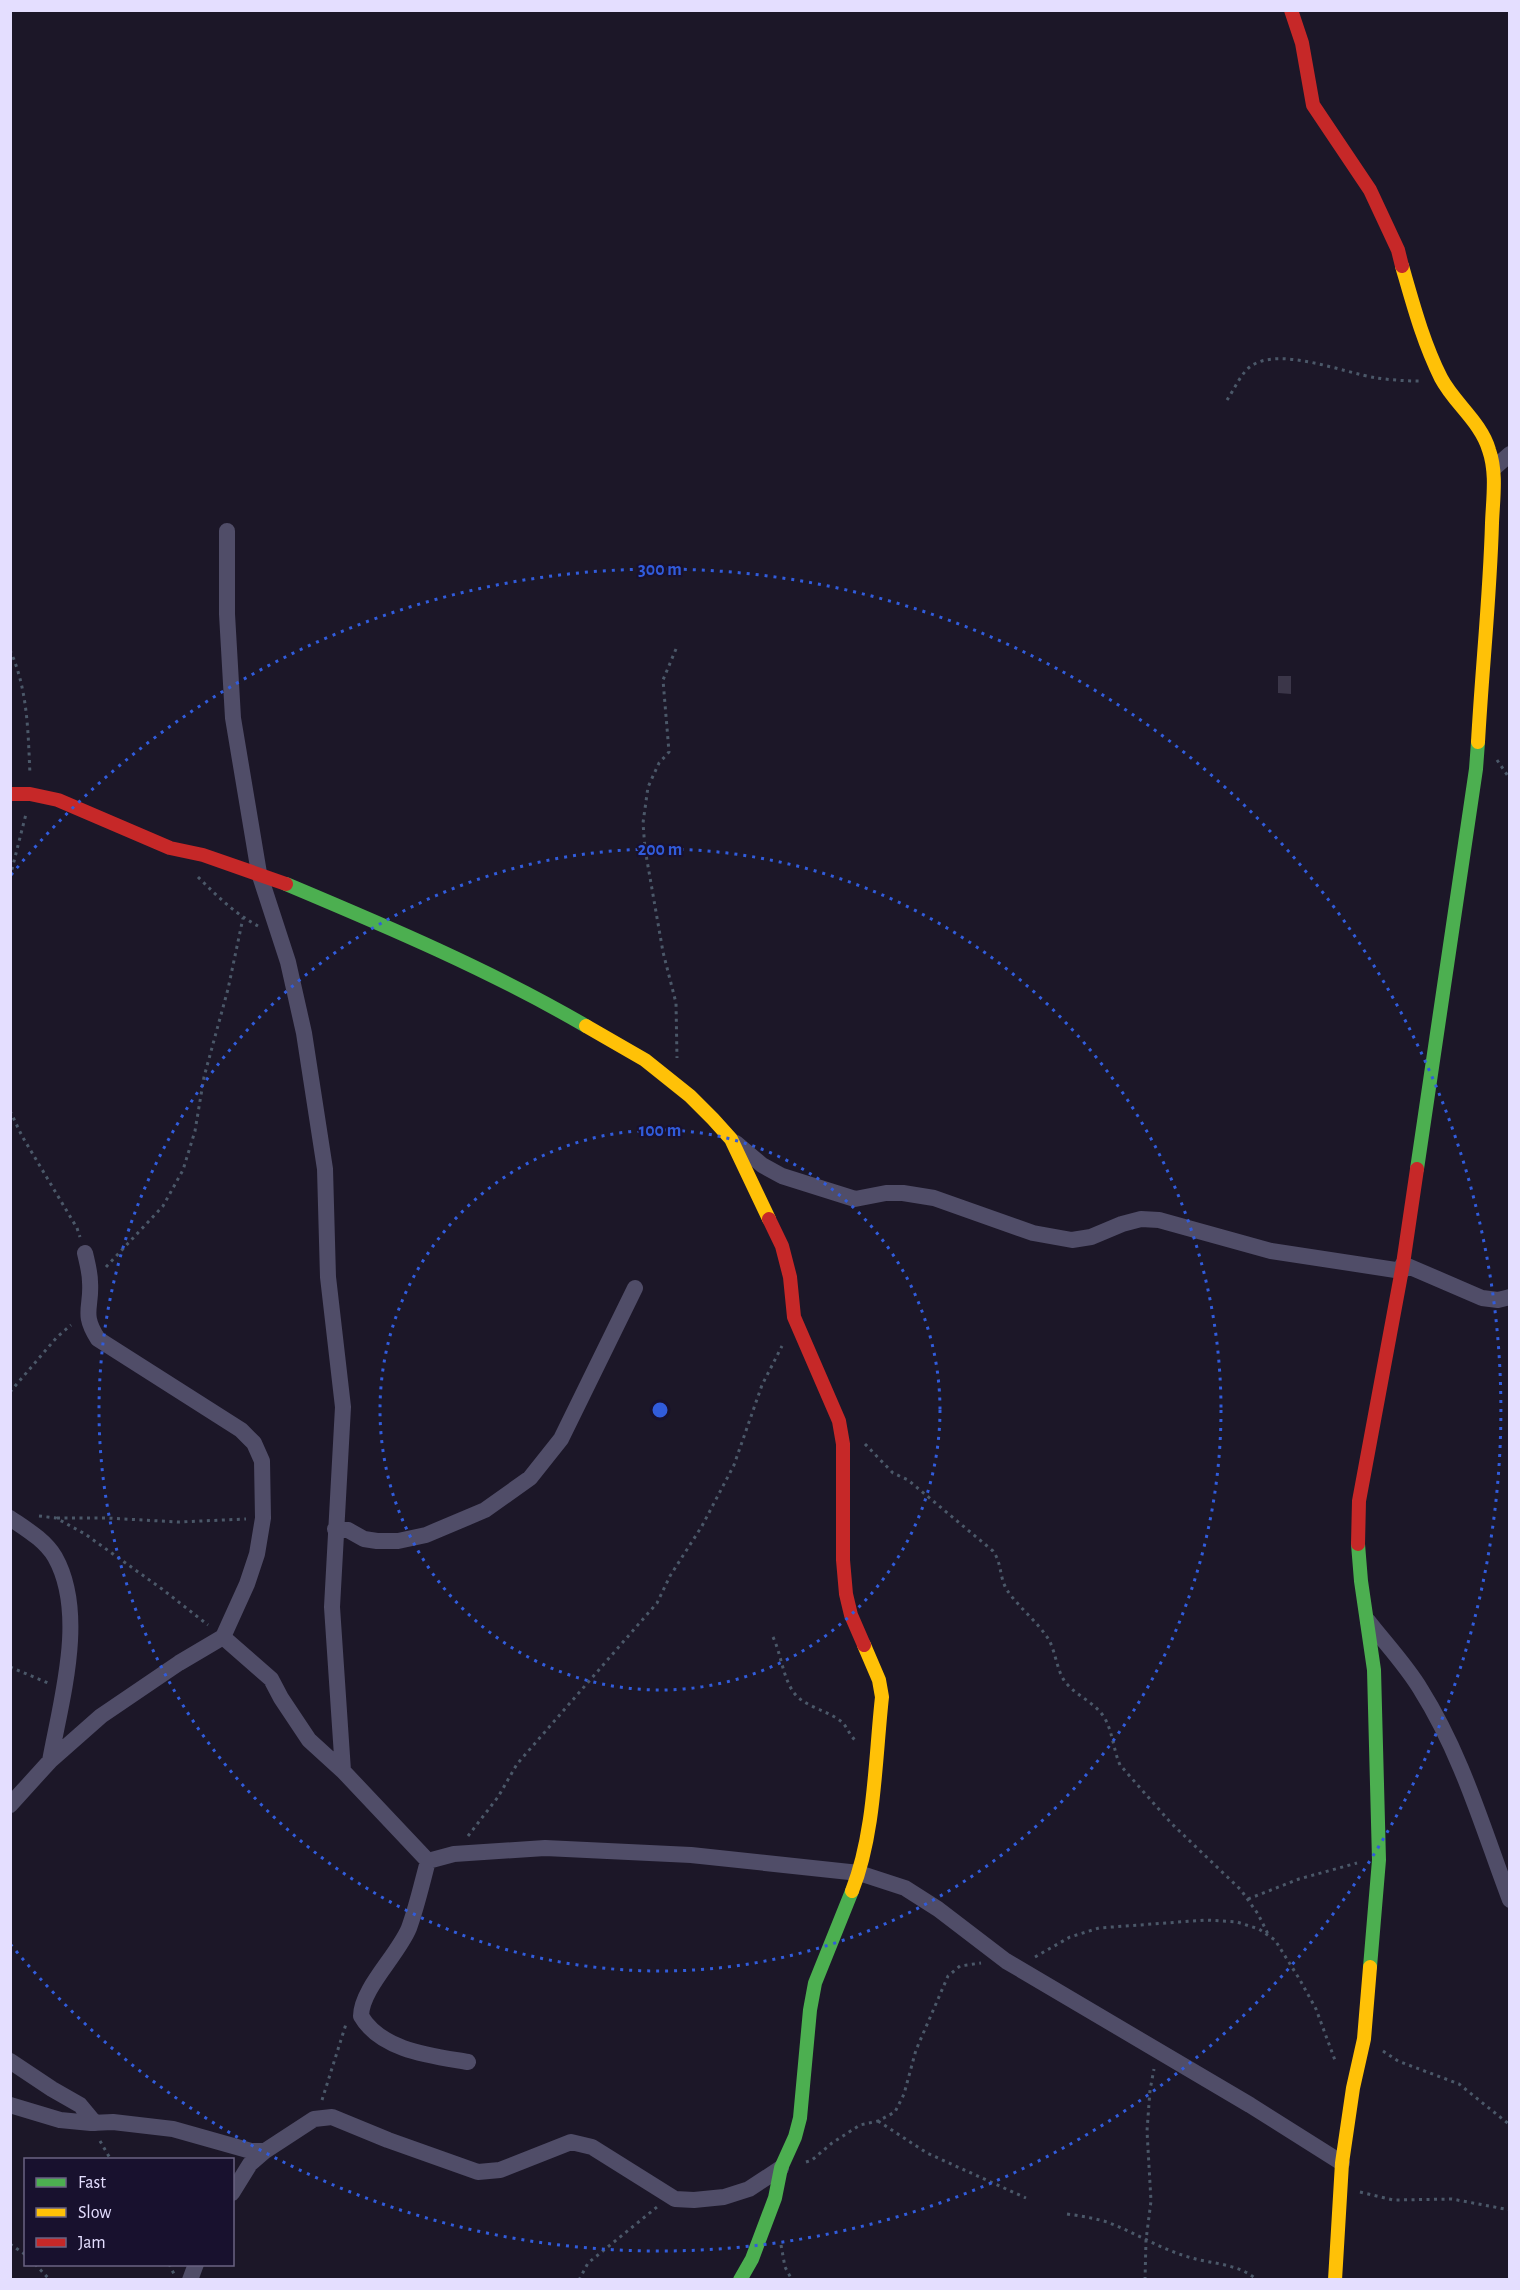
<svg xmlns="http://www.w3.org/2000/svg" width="1520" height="2290" font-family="'Alegreya Sans',sans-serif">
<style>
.building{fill:#3b3649}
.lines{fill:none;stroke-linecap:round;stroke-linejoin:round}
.path{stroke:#4b5869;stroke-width:3;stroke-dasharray:3 4.5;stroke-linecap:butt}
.street{stroke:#504d68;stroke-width:16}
.fast{stroke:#4caf50;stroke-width:14}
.slow{stroke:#ffc107;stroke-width:14}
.jam{stroke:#c62828;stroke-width:14}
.ring{fill:none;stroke:#315cdc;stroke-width:3;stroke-dasharray:3 6}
.centre{fill:#315cdc;stroke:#18112e;stroke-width:3}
.ring-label{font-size:18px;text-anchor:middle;font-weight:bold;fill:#315cdc;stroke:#18112e;stroke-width:4.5;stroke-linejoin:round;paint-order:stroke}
</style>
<rect width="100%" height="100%" fill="#1c1728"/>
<path class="building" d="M1278 676H1291V694L1278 693Z"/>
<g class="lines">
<path class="path" d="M1227 400C1234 390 1241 373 1251 366 1280 346 1344 373 1377 378 1391 380 1405 381 1419 381
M676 649 663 680 669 752 659 763 648 787 643 823 645 849 663 952 676 1003 677 1058
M10 650C28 690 28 732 30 775
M1497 760 1510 779
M10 877 26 814
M198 877C217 896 234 913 258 926
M10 1111 22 1136 77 1228 80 1237
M106 1267 163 1206 183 1170 195 1131 204 1077 228 989 243 918
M10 1392 57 1337 71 1325
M865 1444 893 1473 908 1480 993 1551C1002 1563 999 1577 1007 1590 1019 1608 1038 1622 1049 1640 1056 1653 1057 1672 1066 1683 1077 1696 1094 1702 1104 1717 1113 1732 1113 1749 1120 1765L1171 1823 1241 1890 1258 1914 1269 1936
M39 1516 56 1518 85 1534 162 1589 208 1625
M57 1518H106L179 1522 246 1519
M773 1637C781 1654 782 1673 792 1690 802 1707 829 1710 843 1723 848 1729 850 1736 857 1742
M10 1667 48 1683
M468 1836 498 1797 517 1764 657 1603 670 1576 702 1526 734 1465 762 1385 782 1346
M1248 1899 1299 1879 1357 1863
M1035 1957 1070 1937 1099 1928 1206 1920 1237 1922 1259 1929 1275 1940 1300 1980 1316 2009 1336 2063
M1383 2051 1398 2061 1459 2084 1510 2125
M322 2100 346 2024
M878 2121 927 2153 1026 2198
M100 2141 111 2160
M806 2162 812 2160 832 2143 860 2125 878 2121 895 2112 904 2094 916 2050 948 1976 960 1966 981 1963
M1360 2192 1393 2200 1452 2199 1510 2210
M1067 2214C1081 2216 1094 2218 1107 2222 1136 2233 1162 2250 1192 2258 1213 2264 1240 2264 1257 2280
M10 2244 26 2255
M781 2245 785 2267 792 2280
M35 2264 50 2280
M169 2264 174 2274
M579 2280 588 2263 657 2207
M1145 2280 1146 2240 1151 2201 1147 2131 1150 2090 1154 2069"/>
<path class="street" d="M1494 468 1510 454
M227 531V614L233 718 259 873 288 962 304 1033 325 1169 328 1277 343 1407 332 1607 343 1771
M736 1143 762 1165 782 1176 855 1199 886 1193H903L934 1198 1033 1233 1072 1240 1091 1237 1122 1224 1141 1219 1159 1220 1271 1251 1402 1271
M1403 1264 1482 1298 1498 1300 1510 1297
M10 1518C26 1529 45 1540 55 1557 87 1614 61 1700 50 1761
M335 1529 348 1530 364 1539 377 1541H398L426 1535 485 1510 530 1478 561 1439 635 1288
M1368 1621C1385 1643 1406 1665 1421 1690 1462 1755 1483 1829 1510 1900
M223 1637 271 1679 281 1698 309 1740 343 1771 428 1861
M10 1805 50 1761 101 1716 179 1663 223 1637 247 1584 257 1554 263 1518 262 1461 254 1443 241 1430 98 1339C81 1313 92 1308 90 1282 90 1272 87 1262 85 1253
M428 1861 454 1854 545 1848 691 1855 859 1873 905 1888 938 1909 1006 1961 1250 2105 1342 2163
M428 1861C422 1883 417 1906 409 1928 398 1955 361 1989 361 2016 381 2051 433 2056 468 2062
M10 2061 52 2089 80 2105 95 2123
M10 2105 60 2120 91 2123 113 2122 173 2129 251 2151H265L314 2119 332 2117 388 2140 478 2172 500 2170 571 2142 592 2147 675 2199 694 2200 724 2197 749 2189 781 2168
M232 2193 250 2164 265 2151
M190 2280 196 2264"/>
<path class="fast" d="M286 884C386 926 492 971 586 1026
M1417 1169 1476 769 1478 742
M1358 1544 1361 1581 1374 1670 1379 1860 1370 1967
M740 2280 752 2259 775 2198 781 2168 795 2137 800 2118 810 2010 815 1983 852 1891"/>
<path class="slow" d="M1402 266C1413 304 1423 342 1441 378 1454 403 1481 422 1489 450 1497 473 1493 498 1492 523 1490 596 1482 669 1478 742
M586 1026 645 1060 690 1096 713 1119 731 1139 769 1219
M852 1891C875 1833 875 1760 882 1697L879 1680 864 1645
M1335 2280 1342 2163 1353 2088 1364 2039 1370 1967"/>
<path class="jam" d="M1291 10 1302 43 1313 105 1370 190 1398 250 1402 266
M10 794H30L58 800 170 848 203 855 286 884
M769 1219 782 1246 790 1277 794 1317 839 1421 843 1444V1560L846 1594 851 1615 864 1645
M1358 1544 1359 1501 1403 1264 1417 1169"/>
</g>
<g class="ring">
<circle cx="660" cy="1410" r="280"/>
<circle cx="660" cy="1410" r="561"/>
<path d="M11 875A841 841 0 1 1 11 1945"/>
</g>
<circle cx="660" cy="1410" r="9" class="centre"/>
<g class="ring-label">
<text x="660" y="575">300 m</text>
<text x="660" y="855">200 m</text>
<text x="660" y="1136">100 m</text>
</g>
<rect width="1520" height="2290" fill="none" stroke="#e4deff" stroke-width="24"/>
<rect x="24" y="2158" width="210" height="108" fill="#18112e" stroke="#6a6382" stroke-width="1.5"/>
<rect x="36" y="2178" width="30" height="9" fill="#4caf50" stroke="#6a6382" stroke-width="1.5"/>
<text x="78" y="2188" font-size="18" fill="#e4deff">Fast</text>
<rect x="36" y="2208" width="30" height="9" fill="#ffc107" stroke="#6a6382" stroke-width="1.5"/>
<text x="78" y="2218" font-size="18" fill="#e4deff">Slow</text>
<rect x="36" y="2238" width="30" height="9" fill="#c62828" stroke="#6a6382" stroke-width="1.5"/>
<text x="78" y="2248" font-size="18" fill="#e4deff">Jam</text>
</svg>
